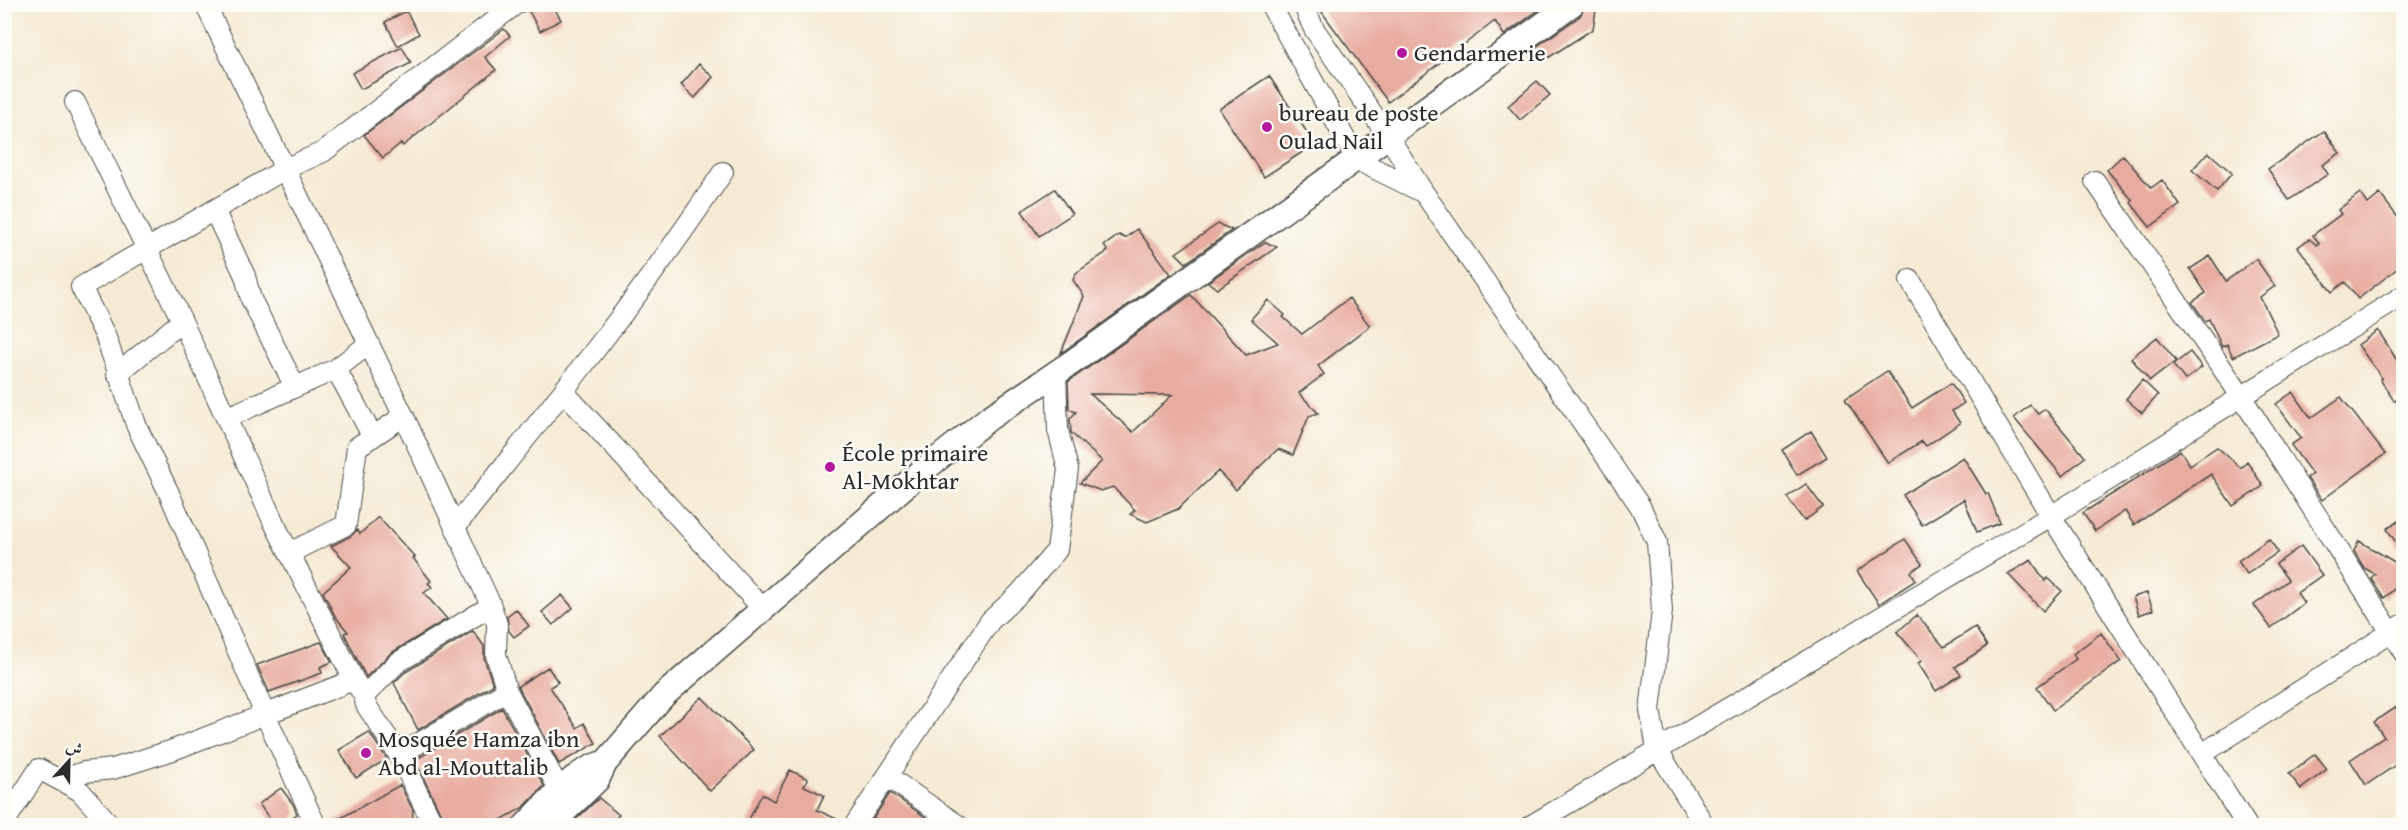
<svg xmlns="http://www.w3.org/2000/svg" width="2408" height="830" font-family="'Gentium Book Plus',Amiri,serif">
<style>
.building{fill:#e8ab9f;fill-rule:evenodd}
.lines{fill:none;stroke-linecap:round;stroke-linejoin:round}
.minor-casing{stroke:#494844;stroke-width:22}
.major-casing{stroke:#494844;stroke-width:27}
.minor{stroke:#fff;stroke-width:20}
.major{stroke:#fff;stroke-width:24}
.poi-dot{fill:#b5179e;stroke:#fdfcf7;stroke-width:2}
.labels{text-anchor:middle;stroke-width:5;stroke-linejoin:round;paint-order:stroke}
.poi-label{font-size:24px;fill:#2b2b2b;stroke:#fdfcf7;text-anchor:start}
</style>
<rect width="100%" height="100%" fill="#fdfcf7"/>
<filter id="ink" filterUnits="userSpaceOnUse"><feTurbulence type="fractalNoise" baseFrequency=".0167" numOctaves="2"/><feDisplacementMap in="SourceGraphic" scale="12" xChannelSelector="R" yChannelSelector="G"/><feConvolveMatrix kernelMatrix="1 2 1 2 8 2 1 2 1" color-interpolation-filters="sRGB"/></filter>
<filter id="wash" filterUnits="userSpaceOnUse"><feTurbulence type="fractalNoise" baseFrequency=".008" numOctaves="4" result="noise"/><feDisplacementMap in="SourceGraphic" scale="24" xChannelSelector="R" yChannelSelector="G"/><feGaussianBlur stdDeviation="1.35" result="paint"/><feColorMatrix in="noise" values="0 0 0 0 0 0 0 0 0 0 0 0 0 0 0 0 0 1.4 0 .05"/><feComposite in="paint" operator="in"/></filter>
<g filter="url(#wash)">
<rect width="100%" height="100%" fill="#f5ead4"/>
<g id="blocks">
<path class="building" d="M528 4H552L561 20 540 31 527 8Z
M1316 4H1547L1504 35 1495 21 1388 102Z
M1586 4H1597L1593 29 1548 58 1526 54 1580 16Z
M406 11 419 34 398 46 385 22Z
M504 29 510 36 485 57 496 70 403 146 401 143 383 158 364 135Z
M402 47 411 63 361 89 352 73Z
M699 64 713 77 695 98 681 85Z
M1269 76 1315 144 1264 177 1219 109Z
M1537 81 1550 95 1520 120 1508 106Z
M2324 131 2340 153 2322 165 2328 174 2289 200 2268 169Z
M2208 152 2232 173 2217 191 2192 170Z
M2123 155 2151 188 2162 180 2180 205 2150 227 2131 203 2133 201 2107 170Z
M1055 189 1072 214 1039 236 1022 211Z
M2360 193 2368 204 2380 194 2403 224V264L2358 299 2345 282 2332 292 2298 247 2309 239 2317 245 2319 243 2313 235 2341 214 2338 210Z
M1218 224 1232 230 1186 263 1176 253Z
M1137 229 1171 274 1061 353 1084 296 1073 280 1076 273 1108 251 1104 246 1119 235 1125 238Z
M1265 242 1277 247 1217 289 1208 282Z
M2210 256 2226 281 2256 259 2275 286 2260 297 2278 334 2233 357 2227 344 2222 347 2209 319 2205 321 2192 302 2206 293 2190 269Z
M1191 295 1246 355 1278 343 1251 319 1268 300 1285 315 1283 317 1302 334 1349 298 1370 326 1318 366 1324 374 1299 393 1318 413 1309 416 1293 455 1278 449 1236 490 1218 471 1178 509 1147 522 1130 514 1135 510 1113 487 1101 491 1080 483 1102 461 1071 433 1070 419 1076 412 1069 409 1068 382ZM1090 394 1172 395 1133 432Z
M2378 330 2403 370V395L2394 401 2380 379 2382 378 2358 345Z
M2157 337 2176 361 2150 381 2131 358Z
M2190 352 2202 367 2185 380 2173 365Z
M1887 371 1912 408 1951 383 1964 403 1952 411 1960 423 1926 446 1922 441 1888 463 1845 399Z
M2142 380 2158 395 2142 413 2126 399Z
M2293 392 2311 418 2341 397 2385 454 2322 500 2307 478 2312 474 2291 445 2301 438 2276 404Z
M2030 405 2038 414 2045 409 2085 457 2062 476 2014 418Z
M1811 431 1827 457 1797 475 1782 450Z
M2217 447 2241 468 2247 461 2263 486 2233 506 2211 474 2134 525 2125 511 2095 531 2083 513 2180 450 2190 465Z
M1963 457 1986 494 1988 493 2000 523 1977 532 1964 499 1922 525 1903 495Z
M1806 484 1823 507 1804 521 1787 497Z
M378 517 415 557 413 558 431 581 428 583 432 587 424 593 447 619 391 653 366 677 344 633 348 632 335 616 323 592 351 567 331 546 351 536 357 530 360 534Z
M2403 517V553L2387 529Z
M1905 539 1922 564 1911 572 1916 580 1879 604 1857 571Z
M2269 539 2278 552 2247 574 2238 561Z
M2359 541 2403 567V581L2384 598 2371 578 2375 574 2364 568 2354 551Z
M2301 546 2322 575 2297 593 2304 603 2271 628 2254 605 2288 580 2276 564Z
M2031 560 2045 581 2048 578 2062 591 2043 611 2008 574Z
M2147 593 2153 610 2139 615 2133 597Z
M562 595 573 608 553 625 542 612Z
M516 609 529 626 514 637 509 631 507 616Z
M1917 615 1944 647 1975 627 1987 646 1955 667 1961 675 1936 691 1918 663 1922 661 1897 632Z
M473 631 484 646V658L493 685 418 730 394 683 404 673Z
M2101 633 2121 661 2053 710 2037 687 2076 659 2073 654Z
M321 642 332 662 320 667 322 673 269 692 257 665Z
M548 667 558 682 550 687 577 728 584 723 596 743 559 764 518 686Z
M702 697 754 750 710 791 660 736Z
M2403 703V760L2366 785 2350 760 2384 737 2374 722Z
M502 708 544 786 524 807 499 821 496 825H446L415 760Z
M369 732 387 759 356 778 339 750Z
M2315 754 2327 769 2301 789 2289 774Z
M790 770 808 779 804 786 824 795 817 810 843 822 842 825H746L762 794 774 801Z
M400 785 413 810 412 825H328Z
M281 788 293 804 297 814 293 817 298 825H274L259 804Z
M890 793 937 825H869Z
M599 798 619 815 609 825H570Z"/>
</g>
</g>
<g filter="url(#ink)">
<use href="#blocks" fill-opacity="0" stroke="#494844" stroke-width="1.5"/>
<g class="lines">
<defs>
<path id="minor" d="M205 4 285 169 323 152 516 4
M1270 4 1357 160 1424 193 1388 136 1314 29 1303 4
M75 102 182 321 274 523 354 680 364 696 366 705 399 755 434 826
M2095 181 2241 396 2404 653
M1424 193 1640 506 1657 542 1662 611 1650 710 1657 749 1705 826
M214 210 245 276 251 299 295 387
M1910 280 2051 516 2247 826
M369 344 336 369 373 437
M117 374 182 321
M563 391 763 609
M226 418 336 369
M455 527C548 411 642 295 723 172
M289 553 346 525 357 447 404 416
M364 696 397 663 491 606
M2202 754 2404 624
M399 755 507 691
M887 776 959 826
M60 780 84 772 113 769 173 750 354 680
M4 823 39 769 80 791 111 826
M316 826 265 714 169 493 137 427 105 335 81 287 285 169 405 419 490 603 497 624 496 655 507 691 560 791 571 799
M854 826 990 621 1019 594 1057 550 1068 469 1058 430 1056 372
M1530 826 2051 516 2404 295"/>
<path id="major" d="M525 826C547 804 570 774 600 764
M549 826 597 780 605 763 664 695 921 472 989 418 1071 363 1572 4"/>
</defs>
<use href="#minor" class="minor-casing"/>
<use href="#major" class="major-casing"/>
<use href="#minor" class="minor"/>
<use href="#major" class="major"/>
</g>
</g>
<g class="poi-dot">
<circle cx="1402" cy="53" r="6"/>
<circle cx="1267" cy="127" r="6"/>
<circle cx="830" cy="467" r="6"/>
<circle cx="366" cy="753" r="6"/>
</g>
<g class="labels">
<g class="poi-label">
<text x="1414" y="61">Gendarmerie</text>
<text x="1279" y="121">bureau de poste<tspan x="1279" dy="28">Oulad Nail</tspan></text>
<text x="842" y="461">École primaire<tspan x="842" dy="28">Al-Mokhtar</tspan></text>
<text x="378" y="747">Mosquée Hamza ibn<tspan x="378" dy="28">Abd al-Mouttalib</tspan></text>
</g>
</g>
<rect width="2408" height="830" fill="none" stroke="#fdfcf7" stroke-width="24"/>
<g transform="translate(69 761) rotate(22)" stroke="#fdfcf7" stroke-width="4.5" paint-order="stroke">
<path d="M0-4.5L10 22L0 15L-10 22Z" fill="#2b2b2b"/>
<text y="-9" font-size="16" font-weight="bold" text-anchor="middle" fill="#2b2b2b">ش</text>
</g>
</svg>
